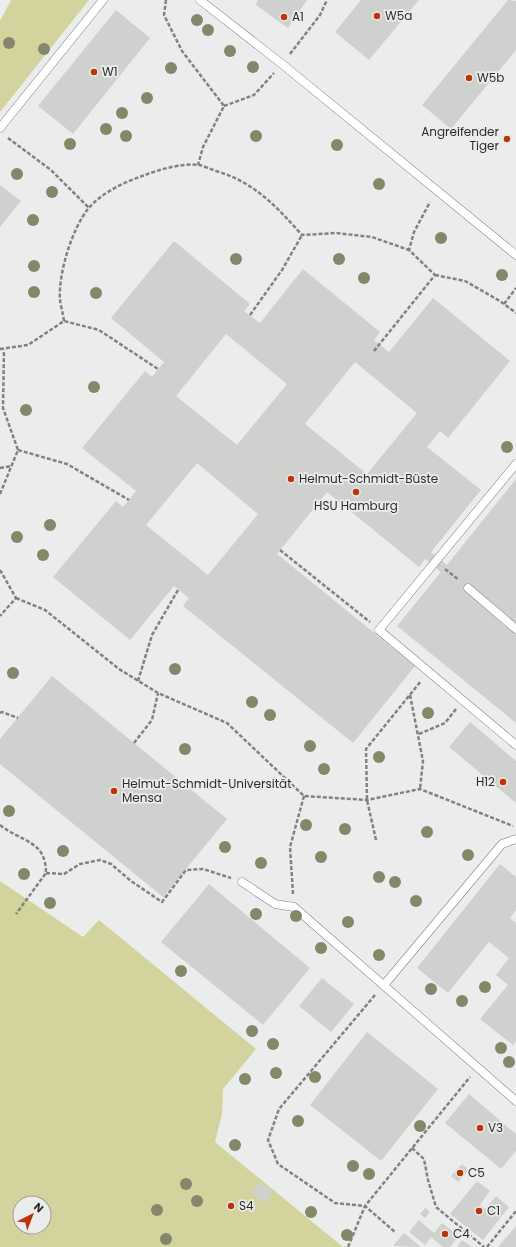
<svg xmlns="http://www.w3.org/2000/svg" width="516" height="1247" font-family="Poppins,sans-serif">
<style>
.green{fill:#d3d49d;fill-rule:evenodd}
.building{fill:#cfd1ce;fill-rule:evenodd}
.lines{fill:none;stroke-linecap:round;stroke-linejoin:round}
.service-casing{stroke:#7e817f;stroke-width:9}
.path{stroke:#818382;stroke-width:2.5;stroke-dasharray:4 2;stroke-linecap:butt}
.service{stroke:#fff;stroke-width:8}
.tree{fill:#86876a}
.poi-dot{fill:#bd340b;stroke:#eaedeb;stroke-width:1.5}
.labels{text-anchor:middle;stroke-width:3.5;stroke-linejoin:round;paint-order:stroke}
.poi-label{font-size:12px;fill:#2b2c2b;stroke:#eaedeb;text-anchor:start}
</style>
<rect width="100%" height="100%" fill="#eaedeb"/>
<path class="green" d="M11 0H89L0 112V21Z
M0 881 83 937 99 920 256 1049 223 1089 222 1114 215 1142 343 1247H0ZM20 1203H44V1227H20Z"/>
<path class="building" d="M258 0H307L288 28 256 5Z
M361 0H419L369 60 335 32Z
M508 0 516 1V50L451 129 422 105Z
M116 10 150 38 73 134 38 106Z
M0 185 21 201 0 227Z
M174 241 250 304 244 311 260 323 303 269 380 332 374 340 389 352 433 298 510 361 448 438 440 431 427 447 481 490 431 552 447 565 516 479V723L397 626 441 572 425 559 419 567 327 492 277 554 415 666 353 743 183 606 189 598 174 586 130 640 53 577 116 501 123 507 136 491 82 448 145 371 152 377 164 362 111 318ZM226 334 287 384 237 445 176 396ZM355 362 417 413 367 474 305 424ZM197 463 258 514 208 575 146 525Z
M52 676 227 819 163 897 0 764V739Z
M470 722 516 761V803L449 747Z
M500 864 516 877V910L510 918 516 923V1041L513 1045 480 1019 508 985 496 975 509 958 489 942 448 993 417 968Z
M209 884 310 968 263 1025 161 942Z
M322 978 354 1004 331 1032 299 1006Z
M367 1032 438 1089 381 1161 310 1105Z
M469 1094 516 1134V1151L501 1169 445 1123Z
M462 1164 469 1170 458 1182 451 1176Z
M477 1181 490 1191 480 1205 485 1209 496 1196 509 1207 483 1240 450 1214Z
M260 1182 273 1192 264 1203 251 1193Z
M425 1208 430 1212 425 1218 420 1214Z
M419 1220 434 1233 442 1223 459 1236 450 1247H443L431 1237 425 1245 409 1232Z
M516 1226V1247H498Z
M404 1233 421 1247 393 1246Z
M462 1240 472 1247H457Z"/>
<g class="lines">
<defs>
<path id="service" d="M200 0 282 64 516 255
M0 128 103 0
M516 464 379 630 516 745
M468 588 516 629
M242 882 275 904 294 907 516 1101
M384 985 502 844 516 839"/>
</defs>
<use href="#service" class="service-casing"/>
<path class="path" d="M166 0 164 15 182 51 224 106 203 147 198 165
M290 54 320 15 327 0
M224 106 254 95 274 73
M8 138 51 170 89 208
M435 275 465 281 500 301 516 313
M504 304 516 288
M250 315 282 270 302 235
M64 321C63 314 61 307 60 300 58 274 72 229 88 209 102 192 125 182 145 175 161 169 182 163 199 165 204 166 210 169 216 171 254 182 276 206 302 235L336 233 372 237 409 250
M0 349 28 345 64 321 99 330 158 369
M374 351 435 275 409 250 414 232 430 202
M18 450 67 464 129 500
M0 468 11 466
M0 494 18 450 3 408 4 350
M280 550 370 622
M445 569 459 580
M0 570 16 598 0 616
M16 598 45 610 119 669 158 693 227 723 304 796 367 800 420 789 513 826
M138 681 152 635 178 590
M410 695 423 761 420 789
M0 713 2 712 18 718
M419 734 445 723 456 709
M134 743 152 720 158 693
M0 825C21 842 46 840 46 873L16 914
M376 840 367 800 366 749 421 681
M46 873 64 874 80 864 100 860 111 864 131 881 162 902 186 870 203 869 231 878
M293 894 290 847 304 796
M375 995 279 1109 268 1140 278 1164 335 1203 365 1206 395 1232
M412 1148 424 1159 428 1180 436 1207 484 1247
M348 1247 365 1206 470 1077
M487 1247 516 1211"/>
<use href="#service" class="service"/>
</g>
<g class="tree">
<circle cx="197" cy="20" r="6"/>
<circle cx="208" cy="30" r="6"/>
<circle cx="9" cy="43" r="6"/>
<circle cx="44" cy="49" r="6"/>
<circle cx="230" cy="51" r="6"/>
<circle cx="253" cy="67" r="6"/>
<circle cx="171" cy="68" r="6"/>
<circle cx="147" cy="98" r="6"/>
<circle cx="122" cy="113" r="6"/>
<circle cx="106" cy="129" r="6"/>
<circle cx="126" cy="136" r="6"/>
<circle cx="256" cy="136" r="6"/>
<circle cx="70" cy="144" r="6"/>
<circle cx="337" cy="145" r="6"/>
<circle cx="17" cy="174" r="6"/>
<circle cx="379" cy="184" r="6"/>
<circle cx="52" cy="192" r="6"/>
<circle cx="33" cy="220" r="6"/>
<circle cx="441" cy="238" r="6"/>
<circle cx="236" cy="259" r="6"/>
<circle cx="339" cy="259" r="6"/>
<circle cx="34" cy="266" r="6"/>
<circle cx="502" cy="275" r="6"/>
<circle cx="364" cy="278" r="6"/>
<circle cx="34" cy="292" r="6"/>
<circle cx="96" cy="293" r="6"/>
<circle cx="94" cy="387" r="6"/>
<circle cx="26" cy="410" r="6"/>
<circle cx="507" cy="447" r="6"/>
<circle cx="50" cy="525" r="6"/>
<circle cx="17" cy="537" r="6"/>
<circle cx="43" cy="555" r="6"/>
<circle cx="175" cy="669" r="6"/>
<circle cx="13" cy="673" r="6"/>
<circle cx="252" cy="702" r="6"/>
<circle cx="428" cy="713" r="6"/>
<circle cx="270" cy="715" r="6"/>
<circle cx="310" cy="746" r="6"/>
<circle cx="185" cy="749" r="6"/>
<circle cx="379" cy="757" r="6"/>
<circle cx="324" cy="769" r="6"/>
<circle cx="9" cy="811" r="6"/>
<circle cx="306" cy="825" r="6"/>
<circle cx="345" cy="829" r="6"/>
<circle cx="427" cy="832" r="6"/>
<circle cx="225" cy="847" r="6"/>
<circle cx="63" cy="851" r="6"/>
<circle cx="468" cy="855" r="6"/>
<circle cx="321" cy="857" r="6"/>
<circle cx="261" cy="863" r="6"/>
<circle cx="24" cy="874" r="6"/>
<circle cx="379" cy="877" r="6"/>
<circle cx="395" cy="882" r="6"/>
<circle cx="416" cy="901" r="6"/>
<circle cx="50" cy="903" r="6"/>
<circle cx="256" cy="914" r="6"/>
<circle cx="296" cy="916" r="6"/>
<circle cx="348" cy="922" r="6"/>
<circle cx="321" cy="948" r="6"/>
<circle cx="379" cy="955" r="6"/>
<circle cx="181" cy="971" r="6"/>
<circle cx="485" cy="987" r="6"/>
<circle cx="431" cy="989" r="6"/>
<circle cx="462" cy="1001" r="6"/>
<circle cx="252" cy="1031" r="6"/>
<circle cx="273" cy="1044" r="6"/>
<circle cx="501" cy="1048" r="6"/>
<circle cx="509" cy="1062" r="6"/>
<circle cx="276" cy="1073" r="6"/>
<circle cx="315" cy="1077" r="6"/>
<circle cx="245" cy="1079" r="6"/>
<circle cx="298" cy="1121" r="6"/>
<circle cx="420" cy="1126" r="6"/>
<circle cx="235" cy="1145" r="6"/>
<circle cx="353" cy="1166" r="6"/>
<circle cx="369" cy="1174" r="6"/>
<circle cx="186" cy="1184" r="6"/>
<circle cx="197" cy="1201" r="6"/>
<circle cx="157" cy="1210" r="6"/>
<circle cx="311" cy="1212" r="6"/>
<circle cx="347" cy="1235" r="6"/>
<circle cx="166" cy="1239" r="6"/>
</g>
<g class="poi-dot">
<circle cx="377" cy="16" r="4"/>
<circle cx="284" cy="17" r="4"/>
<circle cx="94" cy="72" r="4"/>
<circle cx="469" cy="78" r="4"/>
<circle cx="507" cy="139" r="4"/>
<circle cx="291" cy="479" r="4"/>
<circle cx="356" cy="492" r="4"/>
<circle cx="503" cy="782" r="4"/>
<circle cx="114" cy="791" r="4"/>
<circle cx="480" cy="1128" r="4"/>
<circle cx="460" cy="1173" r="4"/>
<circle cx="231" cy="1206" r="4"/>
<circle cx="479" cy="1211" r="4"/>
<circle cx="445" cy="1234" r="4"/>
</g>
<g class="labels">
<g class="poi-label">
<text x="385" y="20">W5a</text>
<text x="292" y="21">A1</text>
<text x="102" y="76">W1</text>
<text x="477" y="82">W5b</text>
<text x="499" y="136" text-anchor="end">Angreifender<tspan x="499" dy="14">Tiger</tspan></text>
<text x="299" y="483">Helmut-Schmidt-Büste</text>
<text x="356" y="510" text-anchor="middle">HSU Hamburg</text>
<text x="495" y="786" text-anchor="end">H12</text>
<text x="122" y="788">Helmut-Schmidt-Universität<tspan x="122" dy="14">Mensa</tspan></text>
<text x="488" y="1132">V3</text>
<text x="468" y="1177">C5</text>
<text x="239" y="1210">S4</text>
<text x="487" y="1215">C1</text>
<text x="453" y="1238">C4</text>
</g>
</g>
<g transform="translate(32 1215) rotate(42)"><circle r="19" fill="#eaedeb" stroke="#9ea09e"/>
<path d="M0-3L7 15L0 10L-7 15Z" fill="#bd340b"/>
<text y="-6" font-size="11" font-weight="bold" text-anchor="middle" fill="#2b2c2b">N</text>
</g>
</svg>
